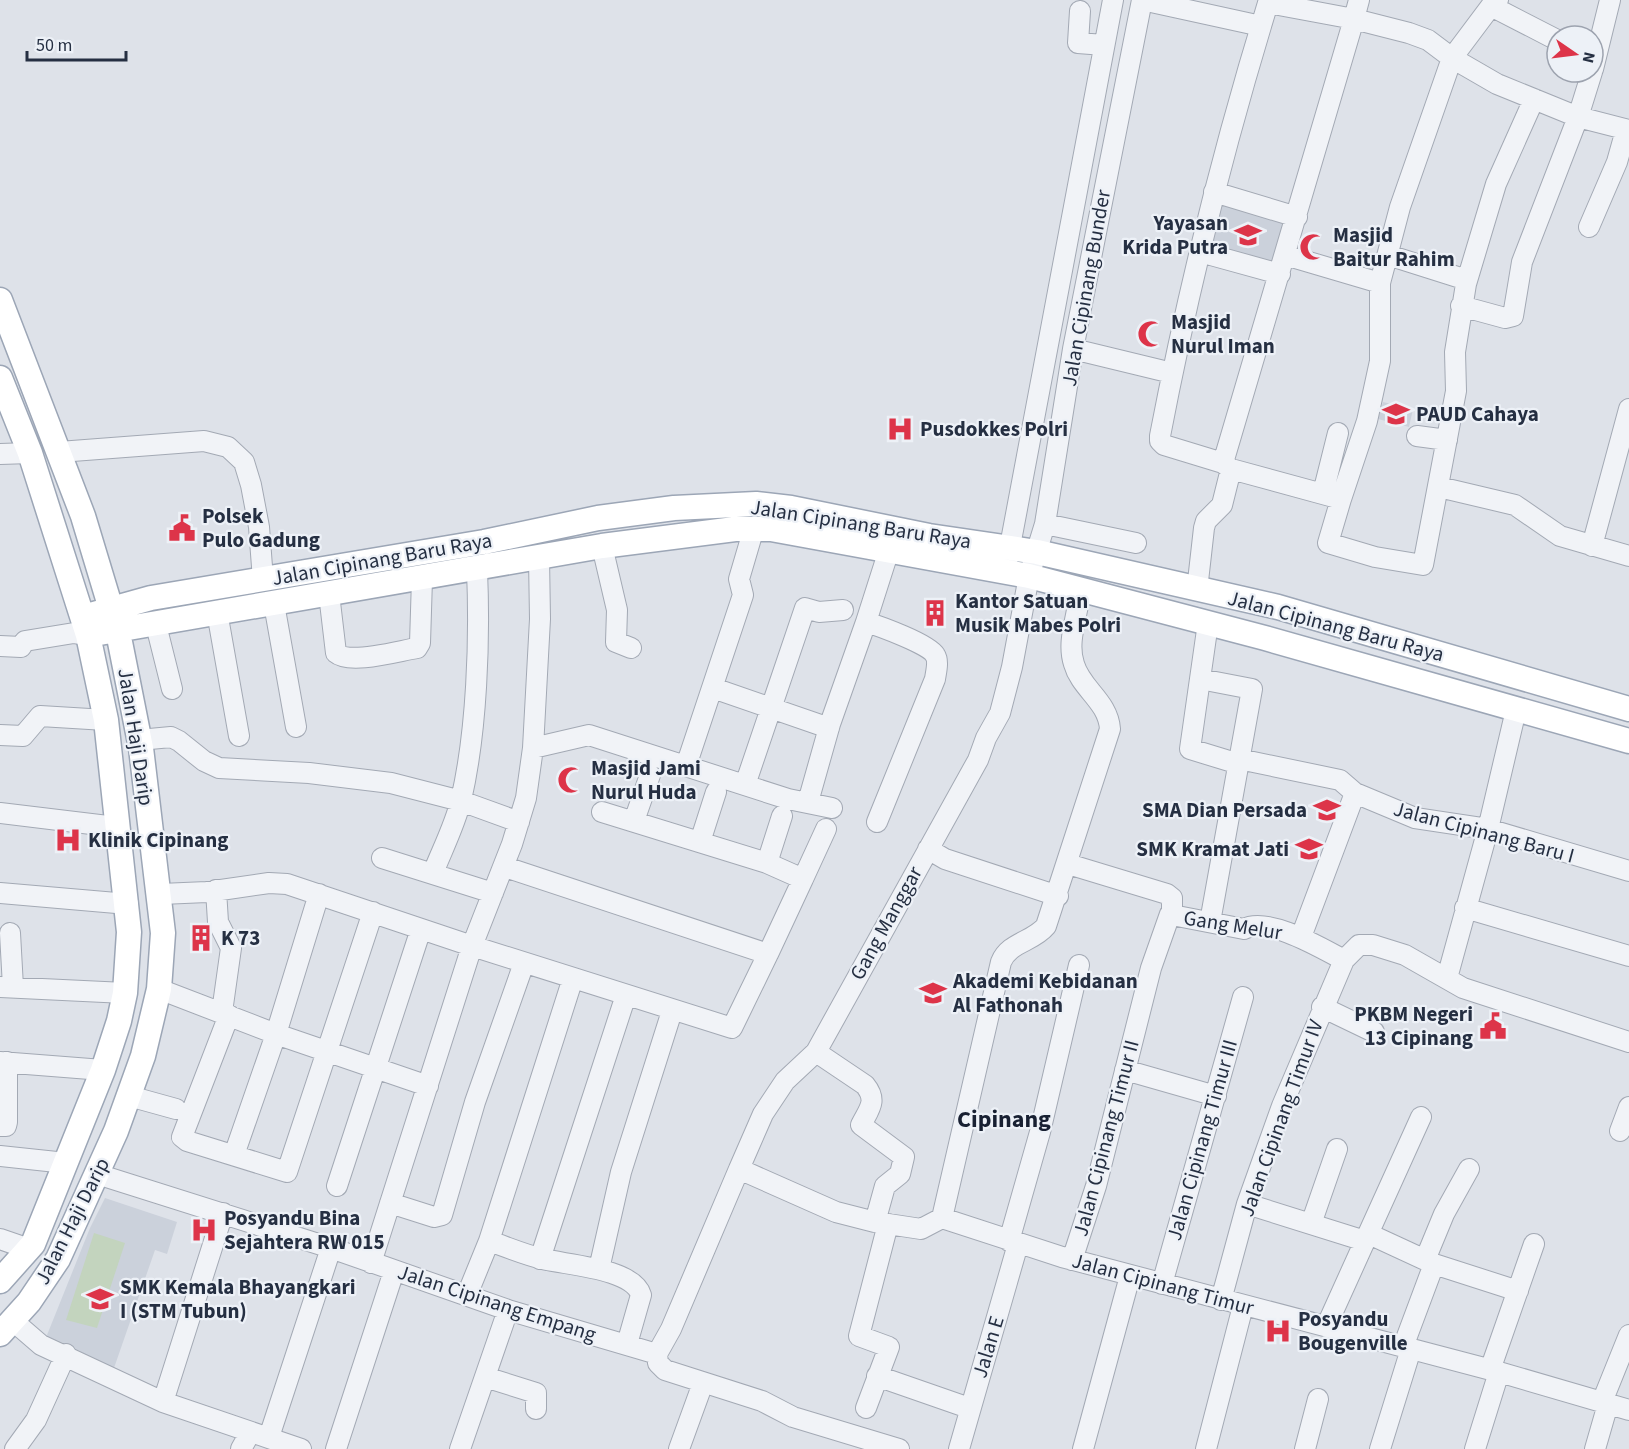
<svg xmlns="http://www.w3.org/2000/svg" width="1629" height="1449" font-family="'Source Sans 3',sans-serif">
<style>
.built{fill:#cbd1db}
.green{fill:#c3d4be}
.lines{fill:none;stroke-linecap:round;stroke-linejoin:round}
.minor-casing{stroke:#a3a9b4;stroke-width:22}
.major-casing{stroke:#9ca6b6;stroke-width:27}
.minor{stroke:#f1f3f7;stroke-width:20}
.major{stroke:#fff;stroke-width:24}
.labels{text-anchor:middle;stroke-width:4.5;stroke-linejoin:round;paint-order:stroke}
.poi-label{font-size:21px;font-weight:bold;fill:#252f42;stroke:#edf1f7;text-anchor:start}
.street-label{font-size:21px;fill:#252f42;stroke:#edf1f7}
.quarter-label{font-size:24px;font-weight:bold;fill:#182032;stroke:#edf1f7}
</style>
<rect width="100%" height="100%" fill="#dee2e9"/>
<path class="built" d="M1218 200 1292 219 1278 270 1205 250Z
M1383 402 1413 409 1409 427 1378 419Z
M105 1198 177 1222 167 1254 155 1250 114 1368 43 1345 90 1228Z"/>
<path class="green" d="M94 1233 125 1243 97 1328 66 1320Z"/>
<g class="lines">
<defs>
<path id="minor" d="M1359 0 1354 19 1223 463 1164 445 1160 441V436C1188 290 1224 146 1268 3L1354 19 1409 33 1428 40 1452 58 1497 84 1578 117 1629 130
M1491 6 1557 40
M1080 11 1078 43 1104 45
M1593 69 1610 0
M1214 192 1297 217
M1589 227 1617 162 1626 130
M1200 252 1280 274
M1285 255 1380 283
M1388 255 1467 280
M1461 306 1505 318 1513 316 1522 262 1578 117 1592 72
M1073 349 1172 373
M1417 436 1447 440
M59 452 204 441 228 447 244 462 251 485 259 527 263 580
M0 454 30 453
M1223 463 1231 469 1341 499 1367 421 1380 361V283L1400 207 1452 58 1491 6 1498 0
M1439 487 1515 505 1560 536 1629 556
M1323 493 1338 433
M1341 499 1328 543 1375 557 1423 565 1456 391 1455 352 1466 284 1496 184 1534 99
M1045 524 1136 543
M602 546 617 610 616 642 631 648
M1592 546 1629 409
M1007 562 1113 0
M1197 590 1204 528 1206 521 1222 505 1231 469
M329 594 336 653C350 665 398 651 417 648L420 643 422 579
M274 604 296 727
M217 612 239 736
M1208 623 1190 749 1239 764
M156 625 172 689
M0 646 21 647 25 641 74 633 88 635
M1200 679 1252 689 1210 922
M713 688 829 728
M0 735 23 736 40 716 106 720
M139 740 171 737 179 741 204 761 219 768 309 773 391 783 461 801 519 822
M533 748 540 619 539 558
M1239 759 1340 780 1355 793 1415 818 1488 829 1629 871
M686 766 743 595 739 579 754 528
M745 785 805 608 819 612 843 610
M808 802 830 724 866 622
M602 812 767 863 803 879 768 954
M0 813 116 827
M634 821 650 775
M877 822 935 679C936 672 939 661 935 655 929 644 879 626 866 622L889 550
M700 842 716 792
M928 849 945 859 1058 896
M382 858 493 893
M767 863 782 816
M1068 864 1167 894 1172 898V915L1244 929C1268 916 1321 948 1344 960
M433 873C442 850 455 825 461 800 477 731 480 640 477 570
M803 879 826 829
M216 890 218 922 231 948 222 1012
M0 893 128 904
M161 894 207 892 269 883 287 884 472 946 512 844 526 798 533 748 589 735 788 799 832 808
M1465 908 1629 956
M10 933 13 987
M1301 937 1355 793
M1447 978 1488 829 1516 710
M0 987 125 993
M159 989 276 1034 428 1086
M1322 1007 1374 1032
M229 1015 182 1137 187 1141 287 1172 373 912
M0 1062 103 1070
M1125 1070 1216 1096
M129 1096 176 1109
M0 1126H6L7 1122V1062
M1620 1131 1629 1107
M234 1155 276 1034 319 894
M0 1156 66 1163
M739 1169 763 1114 785 1081 816 1052
M97 1174 331 1248 508 1310 657 1354
M337 1186 421 929
M390 1203 434 1217 442 1215 475 1102 524 963
M1247 1204 1365 1241
M942 1218 1001 962C1009 942 1033 942 1046 926L1110 729C1108 701 1081 689 1074 664 1066 640 1079 614 1080 589
M875 1222 885 1186 900 1174 904 1157 861 1125C869 1109 878 1101 865 1085L816 1052 978 760 986 738 1000 713 1012 667 1029 576 1045 524 1073 349 1142 0 1261 26
M1311 1224 1337 1149
M1369 1234 1434 1264 1518 1291
M0 1239 29 1249
M489 1241C507 1247 525 1255 543 1259 566 1265 633 1268 641 1295L627 1344
M1009 1241 1040 1132 1079 965
M540 1259 626 995
M1072 1260 1096 1186 1151 968 1170 914
M1425 1260 1444 1214 1469 1169
M371 1263 472 946 732 1028 768 954 505 867
M599 1269 621 1172 672 1011
M1162 1284 1243 997
M467 1295 489 1241 573 978
M1221 1300 1247 1204 1282 1106 1344 960 1359 945H1373L1405 955 1463 988 1629 1042
M12 1320 41 1345 163 1402 301 1449
M1326 1327 1421 1117
M1403 1347 1434 1264
M657 1354 671 1329 739 1169 836 1212 875 1222 921 1229 942 1218 1062 1257 1499 1372 1629 1410
M657 1354 658 1363 665 1370 762 1401 793 1417 899 1449
M1490 1370 1534 1244
M877 1376 969 1408
M485 1377 536 1393V1409
M163 1402 223 1213
M1602 1402 1629 1335
M866 1408 889 1347 859 1336 888 1224
M269 1437 331 1248
M15 1449 36 1420 66 1354
M241 1449 250 1433
M336 1449 394 1271
M460 1449 508 1310
M679 1449 703 1383
M959 1449 1018 1244
M1083 1449 1130 1276
M1206 1449 1243 1306
M1305 1449 1318 1399
M1380 1449 1411 1349
M1475 1449 1499 1372
M1595 1449 1608 1404"/>
<path id="major" d="M0 300 83 516 118 632 141 748 163 933 159 989 143 1056 116 1131 58 1259 29 1302 0 1334
M0 378 30 453 88 635 106 720 129 932 125 993 119 1021 103 1070 33 1244 0 1281
M83 617 151 598 484 542 598 518 674 508 756 504 791 508 929 536 1037 552 1278 607 1629 709
M88 635 602 546 735 529H771L1029 576 1265 638 1629 741"/>
</defs>
<use href="#minor" class="minor-casing"/>
<use href="#major" class="major-casing"/>
<use href="#minor" class="minor"/>
<use href="#major" class="major"/>
</g>
<defs>
<symbol id="school-bare" viewBox="-9 -9 18 18"><path d="M0-5L7-2L0 1L-7-2ZM-4 1L0 2.5L4 1V4Q0 6-4 4Z" fill="#dd3449" stroke="#edf1f7" stroke-width="2.5" paint-order="stroke"/></symbol>
<symbol id="mosque-bare" viewBox="-9 -9 18 18"><path d="M3.5-4.9A6 6 0 1 0 3.5 4.9A5 5 0 1 1 3.5-4.9Z" fill="#dd3449" stroke="#edf1f7" stroke-width="2.5" paint-order="stroke"/></symbol>
<symbol id="hospital-bare" viewBox="-9 -9 18 18"><path d="M-5-5h3v3.5h4V-5h3V5h-3V1.5h-4V5h-3Z" fill="#dd3449" stroke="#edf1f7" stroke-width="2.5" paint-order="stroke"/></symbol>
<symbol id="civic-bare" viewBox="-9 -9 18 18"><path d="M-.6-6.5H3V-4.5H.6V-3L4-1V1h2V6H-6V1h2V-1L-.6-3ZM-1.2 2.5V6h2.4V2.5Z" fill="#dd3449" stroke="#edf1f7" stroke-width="2.5" paint-order="stroke"/></symbol>
<symbol id="building-bare" viewBox="-9 -9 18 18"><path d="M-4-6H4V6H1V3H-1V6H-4ZM-2.5-4.3h1.7v1.8h-1.7ZM.8-4.3h1.7v1.8H.8ZM-2.5-1h1.7V.8h-1.7ZM.8-1h1.7V.8H.8Z" fill="#dd3449" stroke="#edf1f7" stroke-width="2.5" paint-order="stroke"/></symbol>
<symbol id="university-bare" viewBox="-9 -9 18 18"><path d="M0-5L7-2L0 1L-7-2ZM-4 1L0 2.5L4 1V4Q0 6-4 4Z" fill="#dd3449" stroke="#edf1f7" stroke-width="2.5" paint-order="stroke"/></symbol>
</defs>
<g fill-rule="evenodd">
<use href="#school-bare" x="1229" y="216" width="38" height="38"/>
<use href="#mosque-bare" x="1294" y="228" width="38" height="38"/>
<use href="#mosque-bare" x="1132" y="315" width="38" height="38"/>
<use href="#school-bare" x="1377" y="395" width="38" height="38"/>
<use href="#hospital-bare" x="881" y="410" width="38" height="38"/>
<use href="#civic-bare" x="163" y="509" width="38" height="38"/>
<use href="#building-bare" x="916" y="594" width="38" height="38"/>
<use href="#mosque-bare" x="552" y="761" width="38" height="38"/>
<use href="#school-bare" x="1308" y="791" width="38" height="38"/>
<use href="#hospital-bare" x="49" y="821" width="38" height="38"/>
<use href="#school-bare" x="1290" y="830" width="38" height="38"/>
<use href="#building-bare" x="182" y="919" width="38" height="38"/>
<use href="#university-bare" x="914" y="974" width="38" height="38"/>
<use href="#civic-bare" x="1474" y="1007" width="38" height="38"/>
<use href="#hospital-bare" x="185" y="1211" width="38" height="38"/>
<use href="#school-bare" x="81" y="1280" width="38" height="38"/>
<use href="#hospital-bare" x="1259" y="1312" width="38" height="38"/>
</g>
<g class="labels">
<g class="poi-label">
<text x="1228" y="230" text-anchor="end">Yayasan<tspan x="1228" dy="24">Krida Putra</tspan></text>
<text x="1333" y="242">Masjid<tspan x="1333" dy="24">Baitur Rahim</tspan></text>
<text x="1171" y="329">Masjid<tspan x="1171" dy="24">Nurul Iman</tspan></text>
<text x="1416" y="421">PAUD Cahaya</text>
<text x="920" y="436">Pusdokkes Polri</text>
<text x="202" y="523">Polsek<tspan x="202" dy="24">Pulo Gadung</tspan></text>
<text x="955" y="608">Kantor Satuan<tspan x="955" dy="24">Musik Mabes Polri</tspan></text>
<text x="591" y="775">Masjid Jami<tspan x="591" dy="24">Nurul Huda</tspan></text>
<text x="1307" y="817" text-anchor="end">SMA Dian Persada</text>
<text x="88" y="847">Klinik Cipinang</text>
<text x="1289" y="856" text-anchor="end">SMK Kramat Jati</text>
<text x="221" y="945">K 73</text>
<text x="953" y="988">Akademi Kebidanan<tspan x="953" dy="24">Al Fathonah</tspan></text>
<text x="1473" y="1021" text-anchor="end">PKBM Negeri<tspan x="1473" dy="24">13 Cipinang</tspan></text>
<text x="224" y="1225">Posyandu Bina<tspan x="224" dy="24">Sejahtera RW 015</tspan></text>
<text x="120" y="1294">SMK Kemala Bhayangkari<tspan x="120" dy="24">I (STM Tubun)</tspan></text>
<text x="1298" y="1326">Posyandu<tspan x="1298" dy="24">Bougenville</tspan></text>
</g>
<g class="street-label">
<text transform="translate(1086 288) rotate(-80)" y="7">Jalan Cipinang Bunder</text>
<text transform="translate(861 524) rotate(9)" y="7">Jalan Cipinang Baru Raya</text>
<text transform="translate(382 559) rotate(-10)" y="7">Jalan Cipinang Baru Raya</text>
<text transform="translate(1336 626) rotate(15)" y="7">Jalan Cipinang Baru Raya</text>
<text transform="translate(136 737) rotate(81)" y="7">Jalan Haji Darip</text>
<text transform="translate(1484 832) rotate(15)" y="7">Jalan Cipinang Baru I</text>
<text transform="translate(886 923) rotate(-61)" y="7">Gang Manggar</text>
<text transform="translate(1233 925) rotate(9)" y="7">Gang Melur</text>
<text transform="translate(1281 1118) rotate(-70)" y="7">Jalan Cipinang Timur IV</text>
<text transform="translate(1106 1138) rotate(-75)" y="7">Jalan Cipinang Timur II</text>
<text transform="translate(1202 1140) rotate(-74)" y="7">Jalan Cipinang Timur III</text>
<text transform="translate(72 1221) rotate(-63)" y="7">Jalan Haji Darip</text>
<text transform="translate(1163 1284) rotate(15)" y="7">Jalan Cipinang Timur</text>
<text transform="translate(497 1303) rotate(18)" y="7">Jalan Cipinang Empang</text>
<text transform="translate(988 1347) rotate(-73)" y="7">Jalan E</text>
</g>
<g class="quarter-label">
<text x="1004" y="1127">Cipinang</text>
</g>
</g>
<g transform="translate(1575 54) rotate(104)"><circle r="28" fill="#edf1f7" stroke="#9da3af" stroke-width="1.5"/>
<path d="M0-4.5L10 22L0 15L-10 22Z" fill="#dd3449"/>
<text y="-9" font-size="16" font-weight="bold" text-anchor="middle" fill="#252f42">N</text>
</g>
<path d="M27 51v9h99v-9" fill="none" stroke="#252f42" stroke-width="3"/>
<text x="36" y="51" font-size="18" fill="#252f42" stroke="#edf1f7" stroke-width="4.5" paint-order="stroke">50 m</text>
</svg>
